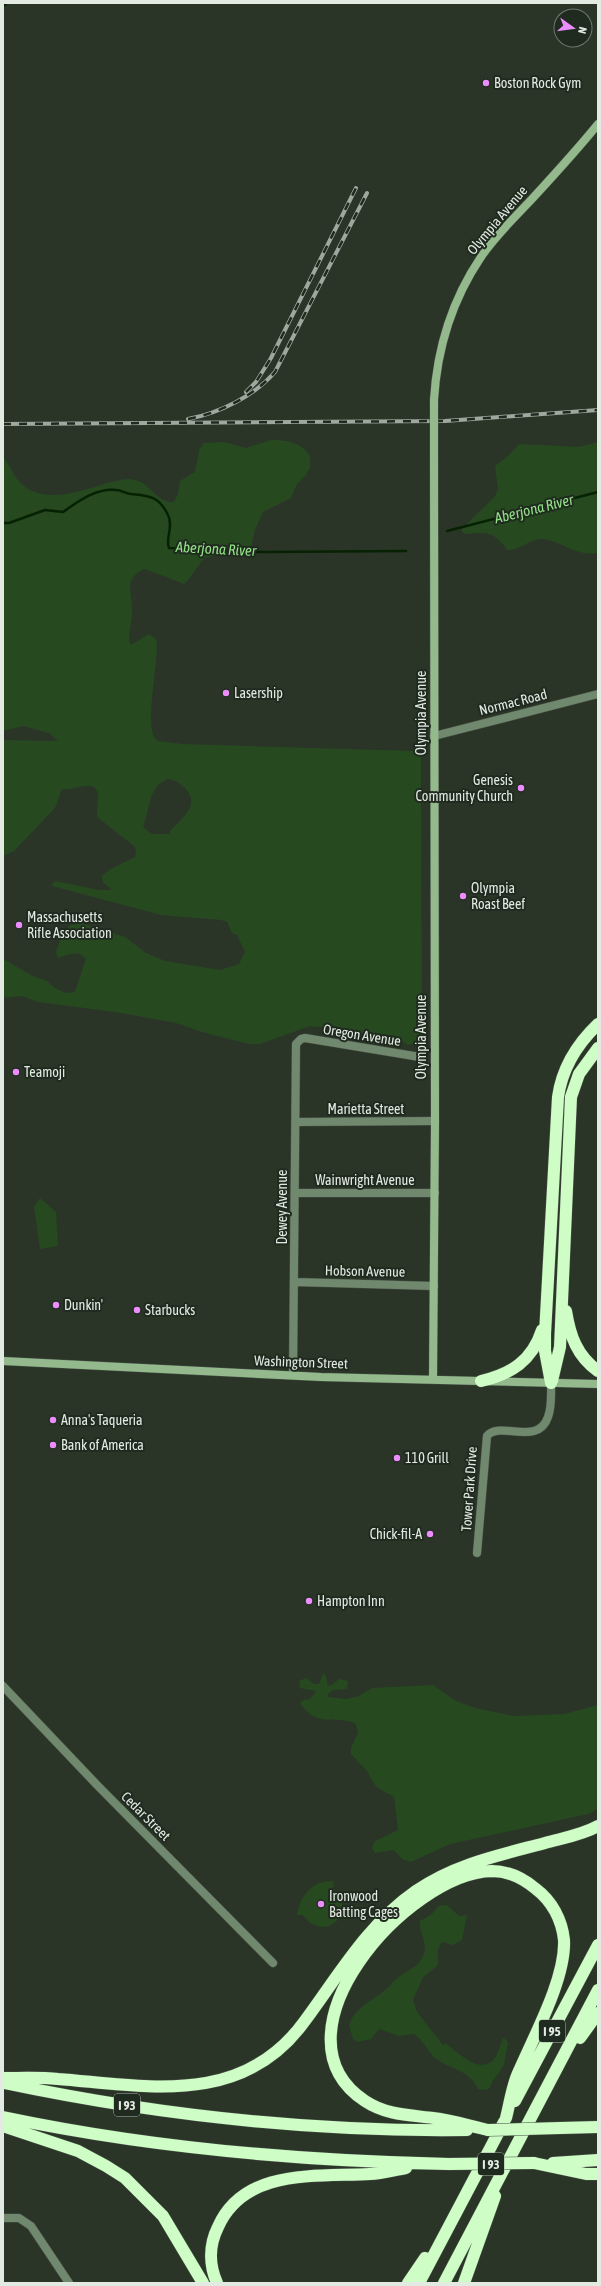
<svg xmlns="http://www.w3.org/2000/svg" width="601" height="2286" font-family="'Asap Condensed',sans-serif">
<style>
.green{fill:#264920;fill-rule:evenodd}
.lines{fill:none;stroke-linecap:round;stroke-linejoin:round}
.stream{stroke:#062203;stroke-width:2.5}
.minor-casing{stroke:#485246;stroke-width:9}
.secondary-casing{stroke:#485246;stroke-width:9}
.motorway-casing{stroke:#485246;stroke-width:13}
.minor{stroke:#70886d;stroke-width:8}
.secondary{stroke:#93b98d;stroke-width:8}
.motorway{stroke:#cefdc6;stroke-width:12}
.rail-casing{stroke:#9fa89e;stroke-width:4}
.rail{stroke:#202b1f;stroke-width:2.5;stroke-dasharray:8;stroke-linecap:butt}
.secondary-bridge-casing{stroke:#485246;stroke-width:9;stroke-linecap:butt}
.motorway-bridge-casing{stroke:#485246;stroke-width:13;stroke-linecap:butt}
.secondary-bridge{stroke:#93b98d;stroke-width:8}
.motorway-bridge{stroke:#cefdc6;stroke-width:12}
.poi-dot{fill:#eb8dfc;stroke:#202b1f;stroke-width:1.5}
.labels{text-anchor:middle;stroke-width:4;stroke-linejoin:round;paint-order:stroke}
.shield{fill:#202b1f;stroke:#a8b1a8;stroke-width:1}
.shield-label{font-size:13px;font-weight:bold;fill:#e3eae2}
.poi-label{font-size:14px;fill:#e3eae2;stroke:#202b1f;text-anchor:start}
.street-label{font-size:14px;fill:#e3eae2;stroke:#202b1f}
.water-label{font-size:15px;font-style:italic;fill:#95e189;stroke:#202b1f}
</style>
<rect width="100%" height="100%" fill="#2a3528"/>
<path class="green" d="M271 440C286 440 301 442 310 456V468L305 476 297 484 291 498 263 512 255 530 251 548 204 558 189 579 184 584 145 569C124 577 131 590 132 606 133 618 129 630 129 641L131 645 149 634 156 639C161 656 141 733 158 741L183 744 414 751 419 753 421 757 422 1033 415 1044 408 1045 394 1036 379 1035 363 1039 338 1029 310 1026 260 1044H249L202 1032 176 1023 115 1012 38 1002 22 996 3 998V959L33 976 47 981 55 988 65 993 75 992 86 959C78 949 68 955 58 958L56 952 62 935 70 925 81 923 125 937 146 953 165 961 220 970 239 964 245 952 237 935 232 933 227 922 221 920 161 915 52 886V884L55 881 99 890H112L103 882 102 876 109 870 135 857 136 850 134 846 97 817 98 792 94 787C83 783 74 791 62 789L55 808 14 851 3 856V740L58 741 49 733 23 726 3 731V456C8 464 12 472 18 480 39 506 78 492 104 484 113 482 125 477 135 480 150 483 158 504 174 502L178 494 180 481 195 472 199 450 204 443 224 442 246 448ZM168 779C175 780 180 783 185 788 201 805 182 818 170 831V834H152L143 827C150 810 148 786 168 779Z
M598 442V553C575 557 561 540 542 539 529 539 519 551 507 550 495 531 485 532 465 534L462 532V529L495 496 498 489 495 466 507 457 519 444 579 447Z
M40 1198 56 1212 58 1246 40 1249 34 1207Z
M323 1673 326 1676 328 1686 332 1685 339 1679 348 1681 347 1689 333 1690 328 1694V1697L346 1699 359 1696 372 1688 433 1685 456 1701 475 1708 513 1716 564 1714 598 1705V1809L588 1814 450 1844 411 1862 402 1859 394 1850 375 1853 372 1848 375 1841 398 1830 394 1797 376 1787 367 1771 351 1754V1748L358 1732 356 1724C341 1714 317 1730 300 1703L303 1700 310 1699 316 1691 300 1688 299 1681 306 1678 314 1684H319Z
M334 1881 333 1889C360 1916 321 1943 303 1915H297C300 1895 313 1880 334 1881Z
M447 1905 459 1916 467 1915 462 1940 453 1945 443 1942C434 1950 440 1957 437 1966L423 1977 413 2000 417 2012 443 2045 446 2044C457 2051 479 2075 493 2060 498 2055 501 2043 503 2037L508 2042 504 2065 492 2082 490 2088 486 2090 478 2089C469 2069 450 2070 435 2058 427 2050 423 2040 414 2034L399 2036 379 2029 371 2039 357 2042 353 2039 349 2025C356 2007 370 2002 384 1991 390 1986 394 1980 400 1976 409 1969 420 1966 424 1954 428 1941 418 1932 420 1921L432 1914 438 1906Z"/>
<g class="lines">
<path class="stream" d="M3 6 7 3
M3 523H9L45 510 63 512C79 501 96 488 116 490 122 490 126 494 131 494 150 496 159 496 168 515 174 526 165 539 169 548L262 552 406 551
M447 531 598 492"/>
<defs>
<path id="minor" d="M434 736 598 694
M296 1122 435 1121
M295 1193H435
M295 1282 434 1286
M293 1375 296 1044 301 1039 305 1038 420 1057
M477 1553 487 1436C499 1420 538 1447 548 1417 552 1407 551 1394 551 1383
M3 1686 98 1786 273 1963
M3 2218H19L31 2226 69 2283"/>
<path id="secondary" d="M434 400C437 349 452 300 481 257 495 236 514 218 531 200 554 175 577 150 598 124
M3 1361 321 1377 598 1384
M433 1380 435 1121 434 458"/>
<path id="motorway" d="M566 1311C570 1336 577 1356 598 1371
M481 1381C511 1374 532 1361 542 1330
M552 1381 560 1347 571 1097 579 1074 598 1048
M551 1383 545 1351V1334L558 1097C562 1069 577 1044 598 1024
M580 2038 598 2013
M3 2078C21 2078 40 2077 58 2079 148 2086 242 2107 304 2022 339 1975 367 1925 416 1891 455 1864 500 1855 545 1843 563 1838 582 1835 598 1826
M4 2083C156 2115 312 2132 467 2130
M515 2101 598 1945
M3 2117C150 2148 299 2161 449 2164
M3 2126 78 2151 106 2166 125 2178 163 2216 203 2283
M560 2128 598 2127
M488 2130C470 2126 452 2120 433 2118 409 2115 386 2115 365 2101 265 2035 407 1873 492 1871 508 1871 524 1879 536 1889 552 1901 562 1920 564 1940 566 1978 534 2036 519 2071 512 2085 510 2103 506 2118
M534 2163 586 2174H598
M553 2163 598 2160
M217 2283C209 2265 209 2245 218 2227 244 2168 316 2177 370 2174 382 2174 394 2170 406 2168
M408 2283 425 2258
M419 2283 504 2122
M444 2283 598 1990
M464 2283 495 2196"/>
</defs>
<use href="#minor" class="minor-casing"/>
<use href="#secondary" class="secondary-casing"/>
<use href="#motorway" class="motorway-casing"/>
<use href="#minor" class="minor"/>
<use href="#secondary" class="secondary"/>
<use href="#motorway" class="motorway"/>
<defs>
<path id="rail" d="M246 392 256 382 271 358 356 188
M188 419C220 413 254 396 275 372L367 193
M3 424 445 421 598 410"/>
</defs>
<use href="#rail" class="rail-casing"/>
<use href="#rail" class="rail"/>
<defs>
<path id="secondary-bridge" d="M434 458V400"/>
<path id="motorway-bridge" d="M488 2130 560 2128
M449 2164 534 2163"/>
</defs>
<use href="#secondary-bridge" class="secondary-bridge-casing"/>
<use href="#motorway-bridge" class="motorway-bridge-casing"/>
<use href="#secondary-bridge" class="secondary-bridge"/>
<use href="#motorway-bridge" class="motorway-bridge"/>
</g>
<g class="poi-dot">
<circle cx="486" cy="83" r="4"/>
<circle cx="226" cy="693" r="4"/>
<circle cx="521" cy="788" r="4"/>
<circle cx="463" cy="896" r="4"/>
<circle cx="19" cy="925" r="4"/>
<circle cx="16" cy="1072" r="4"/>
<circle cx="56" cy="1305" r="4"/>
<circle cx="137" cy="1310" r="4"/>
<circle cx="53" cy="1420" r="4"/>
<circle cx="53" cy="1445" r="4"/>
<circle cx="397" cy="1458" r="4"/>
<circle cx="430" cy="1534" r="4"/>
<circle cx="309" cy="1601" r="4"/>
<circle cx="321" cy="1904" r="4"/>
</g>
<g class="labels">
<g class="shield">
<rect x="539" y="2020" width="26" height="22" rx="3"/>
<rect x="114" y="2094" width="26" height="22" rx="3"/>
<rect x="478" y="2153" width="26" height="22" rx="3"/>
</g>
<g class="shield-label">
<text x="552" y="2036">I 95</text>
<text x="127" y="2110">I 93</text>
<text x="491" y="2169">I 93</text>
</g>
<g class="poi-label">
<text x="494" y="88">Boston Rock Gym</text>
<text x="234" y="698">Lasership</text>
<text x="513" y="785" text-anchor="end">Genesis<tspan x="513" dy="16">Community Church</tspan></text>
<text x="471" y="893">Olympia<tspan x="471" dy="16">Roast Beef</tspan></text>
<text x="27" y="922">Massachusetts<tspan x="27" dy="16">Rifle Association</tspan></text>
<text x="24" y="1077">Teamoji</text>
<text x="64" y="1310">Dunkin'</text>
<text x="145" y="1315">Starbucks</text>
<text x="61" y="1425">Anna's Taqueria</text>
<text x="61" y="1450">Bank of America</text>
<text x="405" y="1463">110 Grill</text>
<text x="422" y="1539" text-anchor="end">Chick-fil-A</text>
<text x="317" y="1606">Hampton Inn</text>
<text x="329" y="1901">Ironwood<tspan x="329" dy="16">Batting Cages</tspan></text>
</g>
<g class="street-label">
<text transform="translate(497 220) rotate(-50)" y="5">Olympia Avenue</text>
<text transform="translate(513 702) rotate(-14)" y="5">Normac Road</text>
<text transform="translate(421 713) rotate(-90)" y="5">Olympia Avenue</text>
<text transform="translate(362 1035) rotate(9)" y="5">Oregon Avenue</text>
<text transform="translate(421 1037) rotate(-90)" y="5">Olympia Avenue</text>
<text x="366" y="1114">Marietta Street</text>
<text x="365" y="1185">Wainwright Avenue</text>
<text transform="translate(282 1207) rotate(-90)" y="5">Dewey Avenue</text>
<text transform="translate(365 1271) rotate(1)" y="5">Hobson Avenue</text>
<text transform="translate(301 1362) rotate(2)" y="5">Washington Street</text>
<text transform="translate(469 1489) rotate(-86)" y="5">Tower Park Drive</text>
<text transform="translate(146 1816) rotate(45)" y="5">Cedar Street</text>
</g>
<g class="water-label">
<text transform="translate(534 509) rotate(-14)" y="5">Aberjona River</text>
<text transform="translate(216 549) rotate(3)" y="5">Aberjona River</text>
</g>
</g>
<rect width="601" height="2286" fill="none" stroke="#e3eae2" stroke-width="8"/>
<g transform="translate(573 28) rotate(104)"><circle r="19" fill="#202b1f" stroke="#6e776d"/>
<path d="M0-3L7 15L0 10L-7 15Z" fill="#eb8dfc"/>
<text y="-6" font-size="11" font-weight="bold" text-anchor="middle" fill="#e3eae2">N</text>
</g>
</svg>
